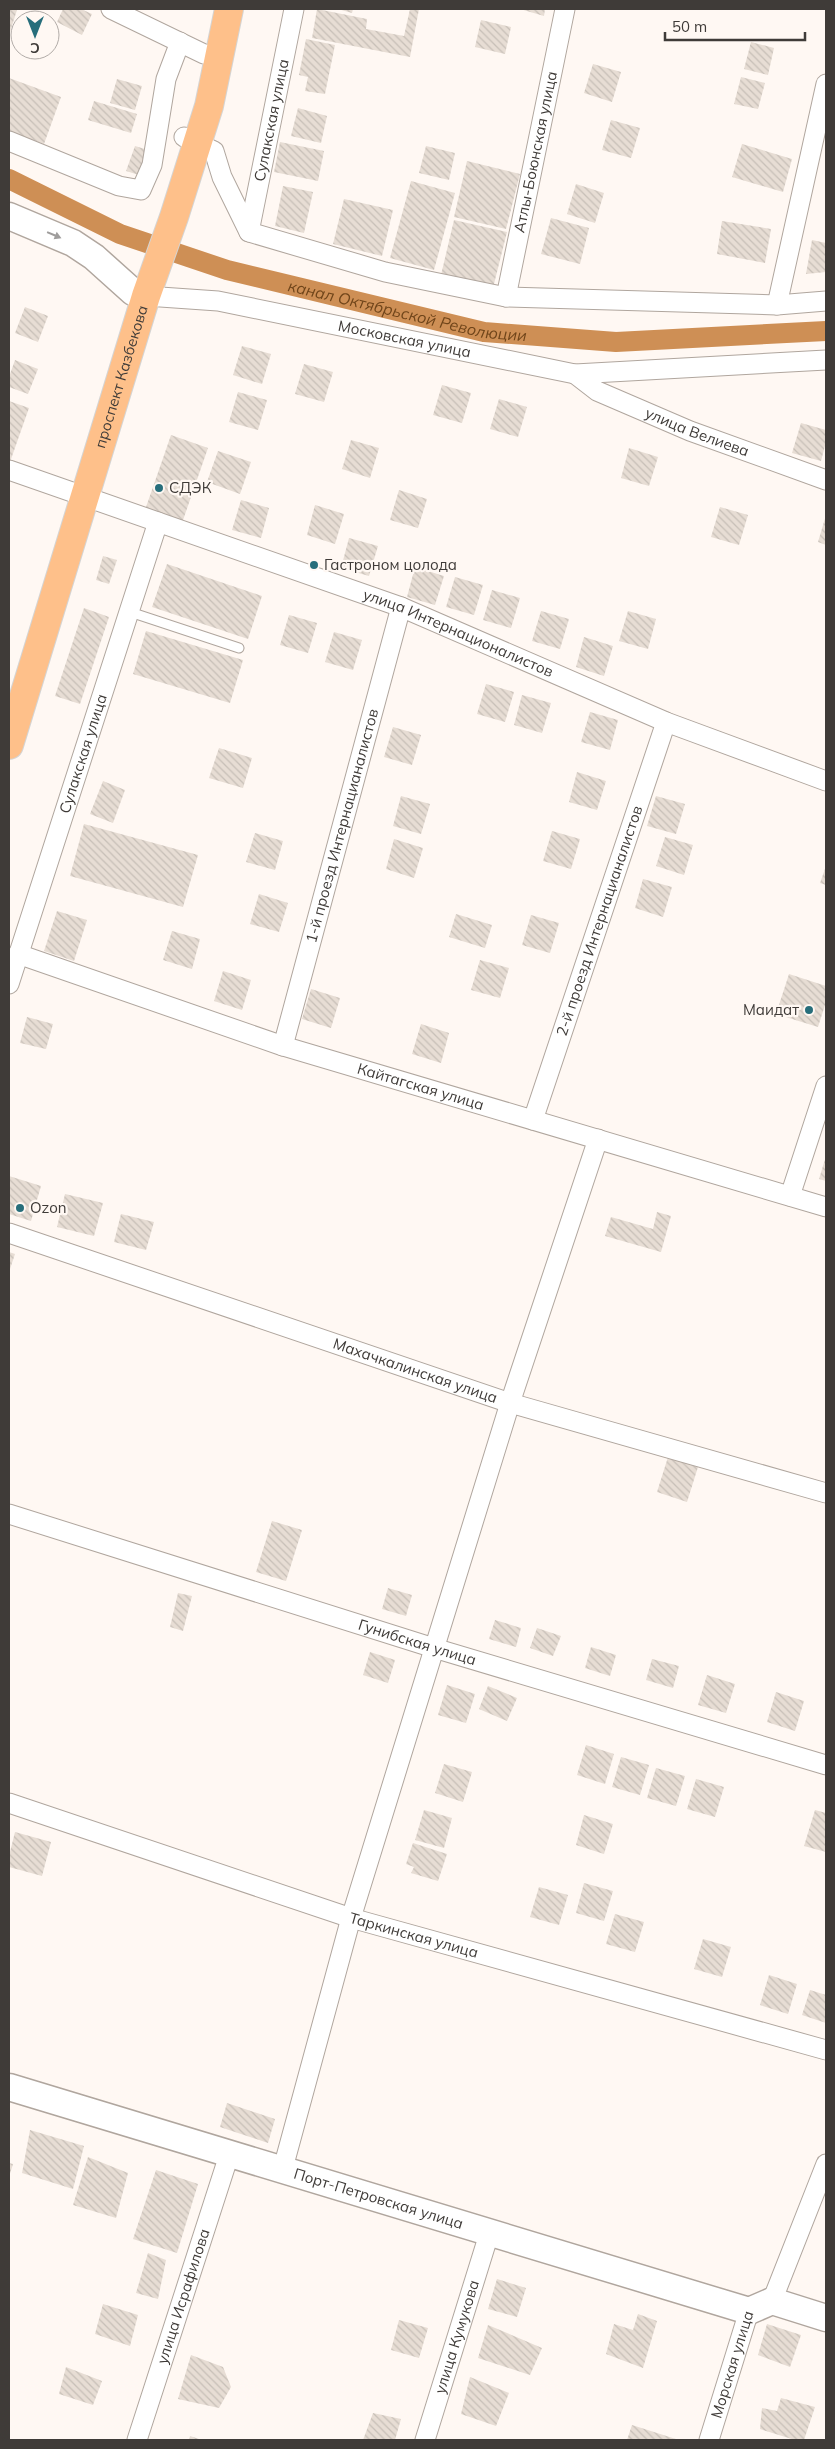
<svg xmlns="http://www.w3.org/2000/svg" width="835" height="2449" font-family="Mulish,sans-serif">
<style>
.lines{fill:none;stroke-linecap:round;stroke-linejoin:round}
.canal{stroke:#ce8f55;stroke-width:20}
.building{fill:url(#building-back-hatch)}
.lane-casing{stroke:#b0a69e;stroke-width:11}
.street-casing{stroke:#b0a69e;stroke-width:21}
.secondary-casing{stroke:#b0a69e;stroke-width:29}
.highway-casing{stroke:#d5d4d3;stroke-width:30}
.lane{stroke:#fff;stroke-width:9}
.street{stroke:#fff;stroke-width:19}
.secondary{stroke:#fff;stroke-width:26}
.highway{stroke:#fec08a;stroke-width:28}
.oneway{fill:#9f9d9c}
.poi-dot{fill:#276e7b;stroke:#fff8f3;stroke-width:2}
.labels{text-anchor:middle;stroke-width:4.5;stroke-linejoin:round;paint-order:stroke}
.street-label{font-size:15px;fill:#3f3b38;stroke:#fff8f3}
.poi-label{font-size:15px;fill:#3f3b38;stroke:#fff8f3;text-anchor:start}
.water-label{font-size:16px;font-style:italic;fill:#70451a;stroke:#fff8f3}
</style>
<defs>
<pattern id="building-back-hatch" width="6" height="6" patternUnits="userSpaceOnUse" patternTransform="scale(1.25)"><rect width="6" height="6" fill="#e7ddd4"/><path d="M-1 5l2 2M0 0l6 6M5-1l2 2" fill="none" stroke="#c7bfb7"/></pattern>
</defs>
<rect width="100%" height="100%" fill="#fff8f3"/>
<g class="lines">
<path class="canal" id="s1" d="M9 179 120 234 227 270 484 332 616 342 826 331"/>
</g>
<path class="building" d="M9 9 17 10 9 35Z
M63 9H81L92 14 82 35 57 22Z
M317 9 367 19 366 29 404 36 410 9H419L410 57 312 38Z
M338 9H353L352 13Z
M520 9H545L544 16Z
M481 20 511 27 505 54 475 47Z
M306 39 335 45 325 94 305 91 308 77 299 75Z
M751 42 774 48 768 75 744 69Z
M593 64 621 72 612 102 584 93Z
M741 77 765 83 758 109 734 104Z
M9 78 61 97 44 144 9 131Z
M117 79 142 86 135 110 110 103Z
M94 101 137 114 131 133 88 120Z
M298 108 327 116 321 143 291 136Z
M611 120 640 128 631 158 602 150Z
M280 142 324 151 318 181 274 172Z
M742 144 792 159 783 192 732 177Z
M135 146 148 150 139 175 126 171Z
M426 146 455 153 449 180 419 173Z
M467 161 520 174 506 229 454 217Z
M411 181 455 193 434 270 390 258Z
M576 184 604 193 595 223 567 214Z
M283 186 313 192 304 233 275 226Z
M344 199 393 210 382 256 333 244Z
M551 218 589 228 580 264 541 254Z
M454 220 507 232 493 288 441 275Z
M722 221 771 229 765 263 717 254Z
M812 240 826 243V272L806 274Z
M25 307 48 316 38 342 15 333Z
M242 346 271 354 262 384 233 375Z
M15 360 38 369 28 394 9 387V377Z
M304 364 333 372 324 402 295 394Z
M442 385 471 393 462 423 433 415Z
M238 392 267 400 258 430 229 422Z
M499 399 527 407 518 437 490 429Z
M9 401 29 408 10 462 9 461Z
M801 423 826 430V442L821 461 792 453Z
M171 435 208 448 182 523 145 510Z
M351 440 379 448 370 478 342 469Z
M629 448 658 457 649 486 621 478Z
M218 451 251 462 240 494 207 482Z
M399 490 427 499 418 528 390 520Z
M241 500 269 508 261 538 232 530Z
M315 505 344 514 335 544 307 535Z
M720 507 748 515 739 545 711 537Z
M826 515V545L818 542Z
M349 538 378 546 369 576 341 568Z
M103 556 117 560 109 584 96 580Z
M167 564 262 596 248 639 152 607Z
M415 567 444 576 435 605 407 597Z
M455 577 483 585 474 615 446 607Z
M492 590 520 598 511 628 483 620Z
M84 608 109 617 80 704 55 696Z
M541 611 569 619 560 649 532 641Z
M628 611 656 619 648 649 619 641Z
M289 615 317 623 308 653 280 645Z
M146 631 243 660 230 703 133 674Z
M334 632 362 640 353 670 325 662Z
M584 637 613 646 604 676 576 667Z
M486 684 514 692 505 722 477 714Z
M522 695 551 703 542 733 514 725Z
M590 712 618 720 610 750 581 742Z
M393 727 421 735 412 765 384 757Z
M219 748 252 758 243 788 209 778Z
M577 772 606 781 597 810 569 802Z
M103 781 125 790 113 823 90 814Z
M401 796 430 804 421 834 393 826Z
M656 796 685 804 676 834 647 826Z
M84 824 198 855 183 907 70 876Z
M552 831 580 839 571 869 543 861Z
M255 833 283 841 275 870 246 862Z
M665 837 693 845 684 875 656 866Z
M394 839 423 848 414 878 386 869Z
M826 866V885L820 883Z
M643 879 672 887 663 917 635 908Z
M259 894 288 903 279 932 250 924Z
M57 911 87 920 74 961 44 951Z
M456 914 492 925 485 948 449 937Z
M531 915 559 923 550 953 522 945Z
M172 931 200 939 192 969 163 960Z
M480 960 509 968 500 998 471 990Z
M223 971 251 980 242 1010 214 1001Z
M789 974 826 986V1002L818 1027 776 1014Z
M311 989 340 998 331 1028 302 1019Z
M27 1017 53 1024 46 1049 20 1043Z
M421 1024 449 1033 441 1063 412 1054Z
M826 1156V1181L819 1179Z
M9 1176 41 1186 31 1221 9 1214Z
M65 1194 103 1203 94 1236 57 1227Z
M657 1212 671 1216 661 1252 605 1236 611 1217 653 1229Z
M121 1214 154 1222 146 1250 114 1242Z
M9 1252 15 1254 9 1272Z
M668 1457 698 1467 687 1502 657 1492Z
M272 1521 302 1530 286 1581 256 1572Z
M388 1588 412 1595 406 1616 382 1609Z
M178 1593 192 1596 183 1631 170 1627Z
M495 1620 521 1628 516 1647 489 1639Z
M537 1628 561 1636 553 1656 530 1648Z
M591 1647 616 1655 610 1676 585 1668Z
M370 1652 395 1660 388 1683 363 1675Z
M652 1659 679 1666 673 1688 646 1680Z
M707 1675 735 1684 726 1713 698 1705Z
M447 1685 475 1694 466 1723 438 1715Z
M488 1686 517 1698 507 1721 479 1709Z
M776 1692 804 1701 795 1731 767 1722Z
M586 1745 614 1754 605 1784 577 1775Z
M621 1757 649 1765 640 1795 612 1787Z
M444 1764 472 1772 463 1802 435 1793Z
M656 1768 685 1776 676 1806 647 1798Z
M696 1779 724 1787 715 1817 687 1809Z
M424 1810 452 1818 444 1848 415 1840Z
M815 1810 826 1813V1852L804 1846Z
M584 1815 613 1824 604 1854 576 1845Z
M15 1832 51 1842 42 1876 9 1867V1856Z
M413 1843 447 1854 438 1881 411 1873 414 1867 406 1864Z
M584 1883 613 1891 604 1921 576 1913Z
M539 1887 568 1895 559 1925 530 1917Z
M615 1914 644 1922 635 1952 606 1944Z
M703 1939 731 1947 722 1977 694 1969Z
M769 1975 797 1984 788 2014 760 2005Z
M810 1990 826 1995V2023L802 2015Z
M227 2103 275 2119 268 2143 220 2127Z
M30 2130 84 2146 73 2189 22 2173Z
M88 2157 128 2173 116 2218 73 2205Z
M9 2163 13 2164 9 2177Z
M156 2170 198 2184 177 2253 133 2239Z
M148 2253 166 2260 158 2299 136 2293Z
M497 2279 526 2288 517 2317 488 2309Z
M103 2304 138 2315 130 2346 95 2334Z
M638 2314 657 2321 643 2368 606 2354 614 2324 633 2330Z
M399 2320 428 2328 419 2358 391 2350Z
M767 2324 801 2335 790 2367 758 2355Z
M488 2325 542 2348 530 2375 478 2358Z
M191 2355 223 2367 231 2387 219 2408 178 2399Z
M66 2367 102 2381 93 2405 59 2394Z
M470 2377 509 2393 496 2426 461 2414Z
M781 2398 815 2407 804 2440H795L760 2429 762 2408 777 2411Z
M373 2413 401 2419 395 2440H363Z
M632 2425 679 2440H627Z
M190 2436 202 2440H189Z"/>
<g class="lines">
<defs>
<path id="lane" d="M130 612 239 648"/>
<g id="street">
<path d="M111 9 204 54"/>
<path d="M184 137 214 151 222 177 249 232 385 272 506 297 777 305 826 301"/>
<path d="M9 141 119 186 141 190 152 165 166 79 180 42"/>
<path id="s2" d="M249 232 294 9"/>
<path id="s3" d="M137 293 146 296 218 301 575 374 826 360"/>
<path id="s4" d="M506 297 565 9"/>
<path d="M777 305 826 84"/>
<path id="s5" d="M575 374 597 391 690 431 826 480"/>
<path id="s6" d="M9 470 401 607 666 722 826 781"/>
<path id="s7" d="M18 954 283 1046 826 1207"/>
<path id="s8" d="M9 984 158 522"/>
<path id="s9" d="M283 1046 401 607"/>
<path id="s10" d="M533 1120 666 722"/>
<path d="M790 1196 826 1086"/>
<path id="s11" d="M9 1233 510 1403 826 1493"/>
<path id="s12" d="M9 1514 434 1648 826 1765"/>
<path id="s13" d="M9 1803 351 1918 826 2050"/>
<path d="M283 2168 351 1918 510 1403 598 1139"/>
<path d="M772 2301 826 2164"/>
<path id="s14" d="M137 2440 230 2152"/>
<path id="s15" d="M425 2440 489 2234"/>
<path id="s16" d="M709 2440 749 2311"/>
</g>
<g id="secondary">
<path d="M9 216 73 243 94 257 133 292"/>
<path id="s17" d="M9 2087 749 2311 772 2301 826 2318"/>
</g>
<g id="highway">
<path id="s18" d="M9 745 146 296 174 217 209 106 229 9"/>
</g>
</defs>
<use href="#lane" class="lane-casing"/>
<use href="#street" class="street-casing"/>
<use href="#secondary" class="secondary-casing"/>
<use href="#highway" class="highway-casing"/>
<use href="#lane" class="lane"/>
<use href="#street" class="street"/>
<use href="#secondary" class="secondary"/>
<use href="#highway" class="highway"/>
</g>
<defs><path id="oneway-solid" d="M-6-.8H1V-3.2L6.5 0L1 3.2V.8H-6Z" transform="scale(1.25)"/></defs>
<use class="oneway" href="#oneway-solid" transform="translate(54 235) rotate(23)"/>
<g class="poi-dot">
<circle cx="159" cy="488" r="5"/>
<circle cx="314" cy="565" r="5"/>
<circle cx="809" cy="1010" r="5"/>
<circle cx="20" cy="1208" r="5"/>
</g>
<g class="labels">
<g class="street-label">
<text dy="5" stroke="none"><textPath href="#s2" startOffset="114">Сулакская улица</textPath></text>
<text dy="5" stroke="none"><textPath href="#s4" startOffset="148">Атлы-Боюнская улица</textPath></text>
<text dy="5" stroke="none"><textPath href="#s3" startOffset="272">Московская улица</textPath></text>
<text dy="5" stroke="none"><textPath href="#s18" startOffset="385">проспект Казбекова</textPath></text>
<text dy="5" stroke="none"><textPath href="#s5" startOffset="136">улица Велиева</textPath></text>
<text dy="5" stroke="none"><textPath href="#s6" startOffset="478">улица Интернационалистов</textPath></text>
<text dy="5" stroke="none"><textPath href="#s8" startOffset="242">Сулакская улица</textPath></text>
<text dy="5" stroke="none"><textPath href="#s9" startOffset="228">1-й проезд Интернацианалистов</textPath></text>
<text dy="5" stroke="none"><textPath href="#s10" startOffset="210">2-й проезд Интернацианалистов</textPath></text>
<text dy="5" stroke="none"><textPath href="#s7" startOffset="424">Кайтагская улица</textPath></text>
<text dy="5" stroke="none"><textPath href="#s11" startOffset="429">Махачкалинская улица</textPath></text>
<text dy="5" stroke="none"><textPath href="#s12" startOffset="428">Гунибская улица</textPath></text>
<text dy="5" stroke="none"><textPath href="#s13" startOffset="426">Таркинская улица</textPath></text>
<text dy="5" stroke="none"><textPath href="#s17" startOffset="386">Порт-Петровская улица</textPath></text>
<text dy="5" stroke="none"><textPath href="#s14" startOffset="151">улица Исрафилова</textPath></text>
<text dy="5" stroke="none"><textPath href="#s15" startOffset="108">улица Кумукова</textPath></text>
<text dy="5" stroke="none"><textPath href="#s16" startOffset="79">Морская улица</textPath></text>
</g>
<g class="poi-label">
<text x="169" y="493">СДЭК</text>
<text x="324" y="570">Гастроном цолода</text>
<text x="799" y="1015" text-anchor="end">Маидат</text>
<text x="30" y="1213">Ozon</text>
</g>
<g class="water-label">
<text dy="6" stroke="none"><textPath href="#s1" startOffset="422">канал Октябрьской Революции</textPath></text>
</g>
</g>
<rect width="835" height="2449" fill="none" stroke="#3f3b38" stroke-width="20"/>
<g transform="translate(35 35) rotate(180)"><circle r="24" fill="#fff8f3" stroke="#b2aca8"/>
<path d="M0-4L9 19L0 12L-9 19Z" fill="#276e7b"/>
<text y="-8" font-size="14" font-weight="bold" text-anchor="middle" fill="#3f3b38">С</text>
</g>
<path d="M665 32v8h140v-8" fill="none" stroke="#3f3b38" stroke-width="2.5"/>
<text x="672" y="32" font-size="15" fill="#3f3b38" stroke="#fff8f3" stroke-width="4" paint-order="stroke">50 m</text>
</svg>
